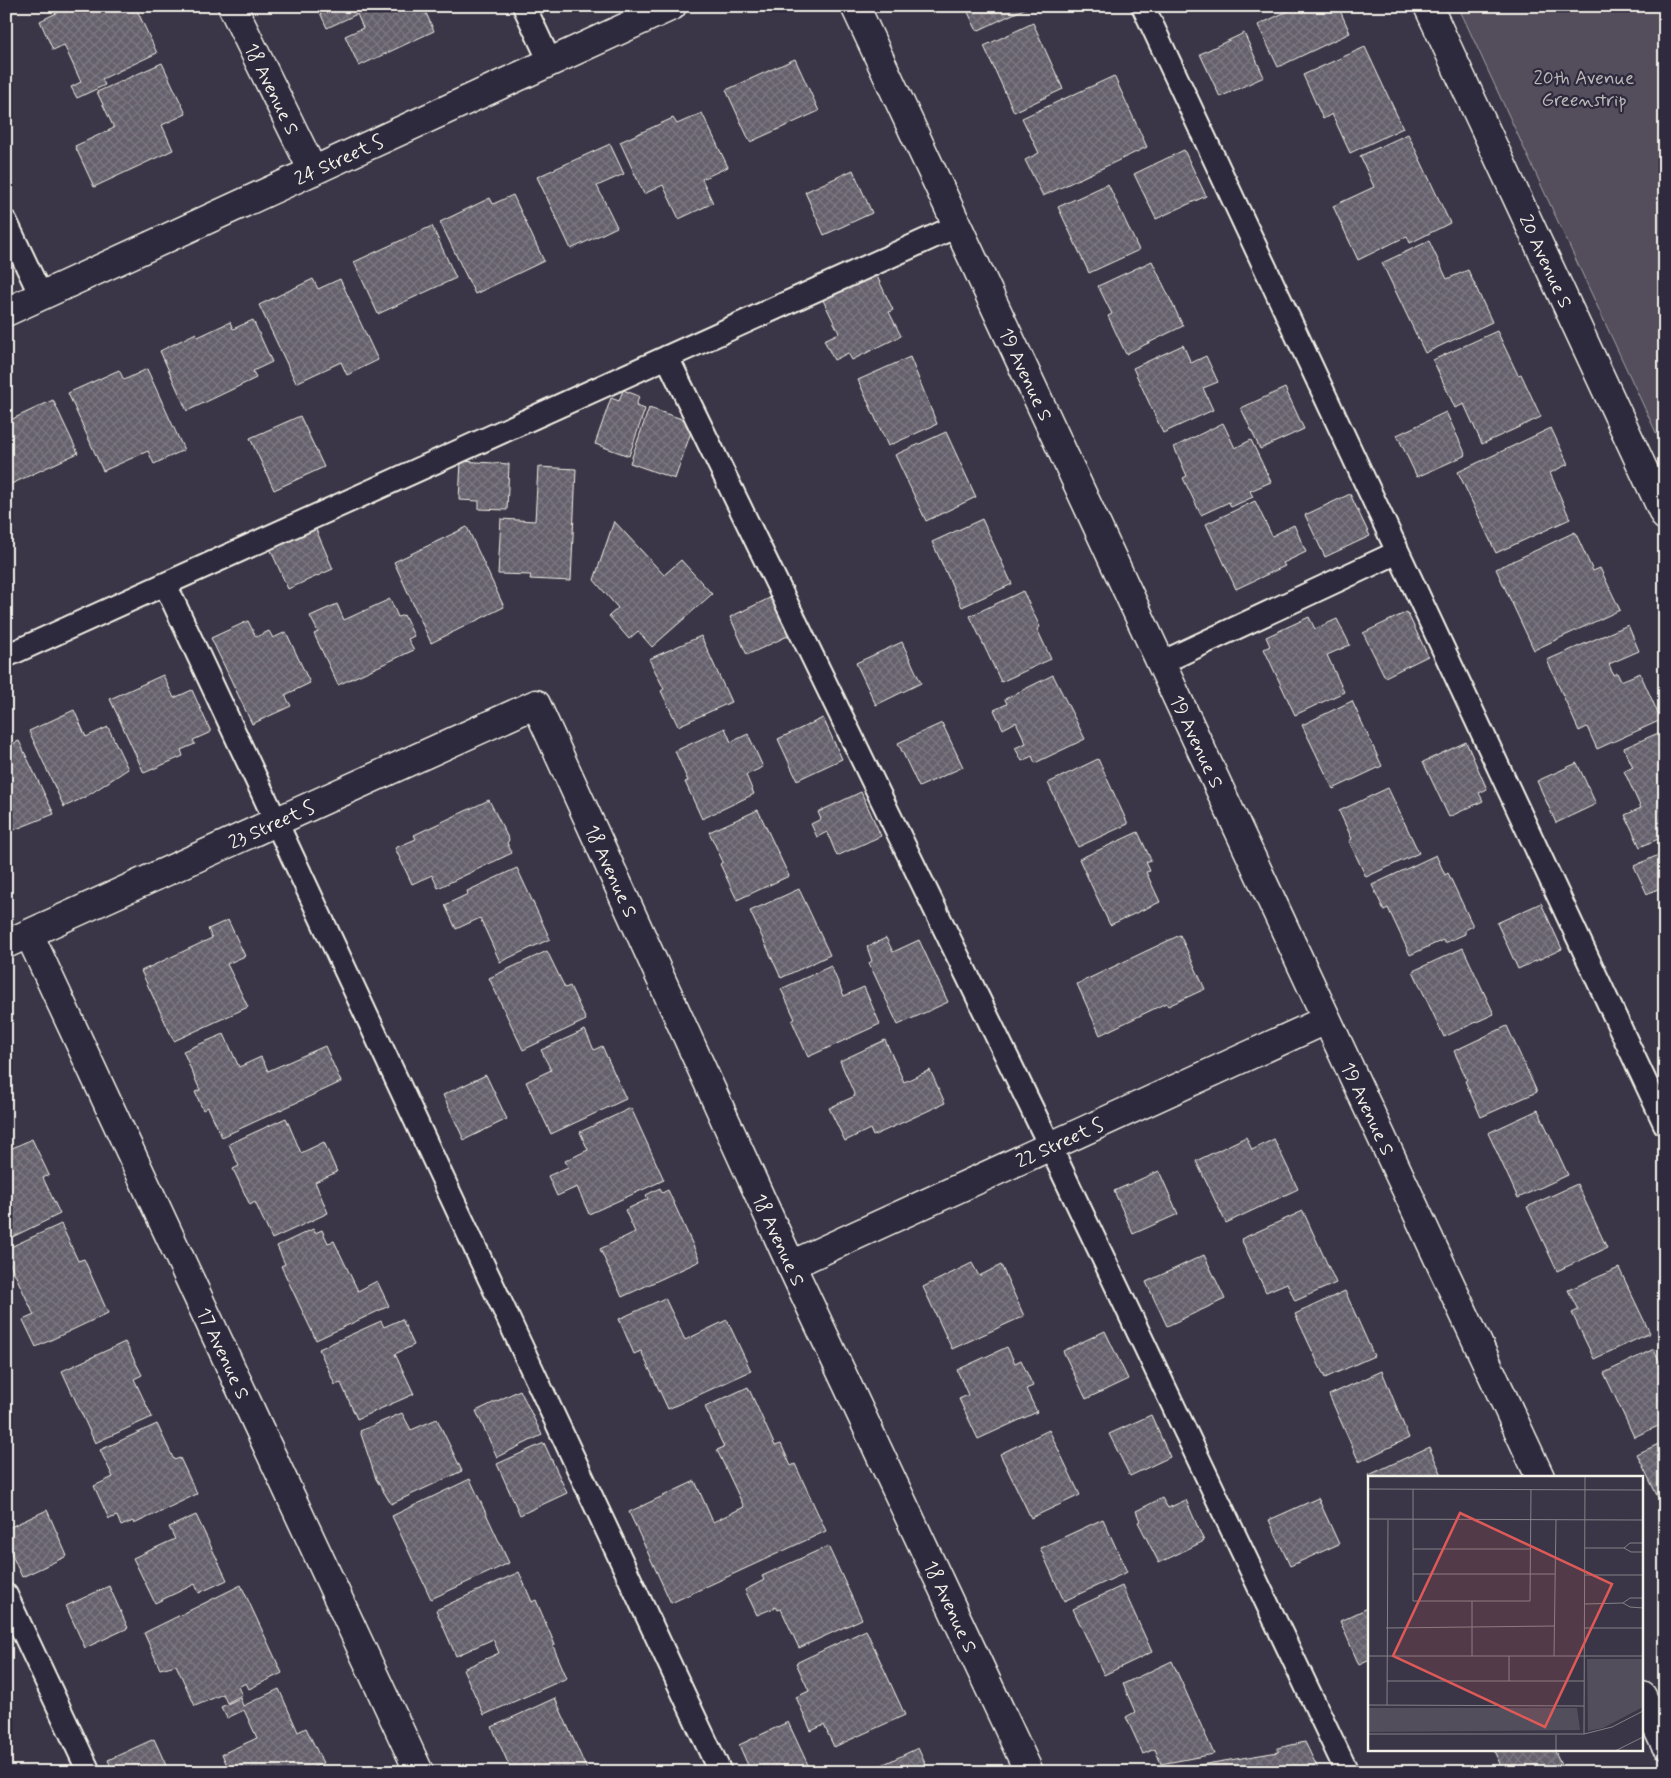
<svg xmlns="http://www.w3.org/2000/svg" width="1671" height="1778" font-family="Mynerve,sans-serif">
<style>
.green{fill:#534e5c;stroke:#a4a0a2}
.building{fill:url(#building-cross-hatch);stroke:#f4f1e8}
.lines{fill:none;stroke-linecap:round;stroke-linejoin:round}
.lane-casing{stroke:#f4f1e8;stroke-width:26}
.street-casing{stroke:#f4f1e8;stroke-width:31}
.lane{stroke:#2f2a3d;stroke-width:22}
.street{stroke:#2f2a3d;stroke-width:28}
.labels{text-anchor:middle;stroke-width:4.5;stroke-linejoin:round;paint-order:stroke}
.park-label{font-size:19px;fill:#bcb8b7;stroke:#2f2a3d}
.street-label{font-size:19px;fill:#f4f1e8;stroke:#2f2a3d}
.inset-road{fill:none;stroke:#858187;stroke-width:1}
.view{fill:#de5a58;fill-opacity:0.15;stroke:#de5a58;stroke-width:2.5}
.inset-edge{fill:none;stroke:#f4f1e8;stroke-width:2.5}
</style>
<defs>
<pattern id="building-cross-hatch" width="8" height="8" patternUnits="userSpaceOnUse" patternTransform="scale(1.25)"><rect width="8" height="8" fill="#65616c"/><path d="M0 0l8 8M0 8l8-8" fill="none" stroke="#7c7881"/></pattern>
</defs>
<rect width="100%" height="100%" fill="#3b3647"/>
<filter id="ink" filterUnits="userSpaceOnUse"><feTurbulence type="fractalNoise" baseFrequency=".02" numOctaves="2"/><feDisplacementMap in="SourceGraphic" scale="10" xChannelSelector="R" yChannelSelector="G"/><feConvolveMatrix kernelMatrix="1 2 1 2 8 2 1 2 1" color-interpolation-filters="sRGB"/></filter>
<g filter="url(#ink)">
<path class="green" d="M1458 6H1665V452Z"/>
<path class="building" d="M71 6H120L122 10 135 6 157 53 102 79 105 85 77 98 71 87 81 82 64 45 53 50 40 21Z
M317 6H423L434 31 359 66 345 36 363 28 357 14 327 28Z
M965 6H1030L977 31Z
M1288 6H1338L1350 33 1278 67 1258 25 1290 10Z
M1033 23 1063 89 1014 112 984 46Z
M1244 33 1264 77 1220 97 1200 54Z
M1365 47 1403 128 1350 153 1332 114 1323 119 1303 75Z
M795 59 819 111 750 142 726 90Z
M162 63 186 114 162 125 173 150 94 187 75 146 114 128 97 92Z
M1114 76 1147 147 1043 196 1025 160 1039 153 1022 118Z
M702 113 728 167 702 179 713 203 679 219 663 185 644 194 620 142 673 118 677 124Z
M1408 134 1450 223 1410 243 1407 236 1358 260 1333 206 1374 187 1360 156Z
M610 144 624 174 597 186 617 227 571 249 537 177Z
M1184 150 1206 196 1156 219 1134 174Z
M853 170 872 213 824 235 805 192Z
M1108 184 1139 250 1089 273 1058 207Z
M513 195 544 261 475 294 440 222 490 198 493 204Z
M432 226 456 278 378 314 354 262Z
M1429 241 1447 279 1468 270 1492 322 1425 353 1382 263Z
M1152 261 1183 326 1126 354 1108 316 1112 314 1098 286Z
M873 268 893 310 889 312 901 336 852 360 848 353 834 360 824 340 839 333 820 294Z
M313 279 318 289 340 279 378 360 347 375 341 362 296 383 259 305Z
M253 320 272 362 253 371 256 378 187 411 160 351 196 333 198 337 230 322 233 329Z
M1497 331 1518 375 1521 374 1541 417 1482 444 1464 404 1455 408 1433 360Z
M1183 345 1191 363 1206 356 1218 382 1203 388 1213 410 1163 433 1133 368Z
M910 357 937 424 888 446 858 380Z
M147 369 184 450 154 464 148 451 103 471 68 393 119 370 124 380Z
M1285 388 1304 429 1260 449 1241 408Z
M623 390 639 396 636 406 645 409 629 456 595 444 611 398 619 401Z
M53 400 78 453 7 486 6 422Z
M649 408 694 423 675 479 630 463Z
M1446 412 1466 455 1417 477 1397 435Z
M300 416 324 467 274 490 250 438Z
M1223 423 1235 448 1251 440 1271 482 1250 491 1253 497 1231 507 1229 502 1201 515 1183 478 1187 476 1174 447Z
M1551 428 1568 464 1550 473 1570 519 1496 553 1458 472Z
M946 432 976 497 926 521 895 455Z
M461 461 509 464 507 510 479 509V501L459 500Z
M538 467 576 469 571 581 530 579 531 575 498 574 501 519 535 521Z
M1350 494 1370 536 1325 557 1305 515Z
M1255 501 1272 536 1294 525 1306 552 1283 563 1285 566 1236 589 1206 524Z
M982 519 1012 584 962 607 932 542Z
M614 521 664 575 681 560 712 594 652 647 638 631 629 639 609 616 618 608 594 580Z
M314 525 333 569 288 589 269 546Z
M467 527 504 607 431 643 394 562Z
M1575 532 1593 571 1600 568 1620 610 1534 650 1496 569Z
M1023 591 1040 627 1037 629 1051 659 1001 682 970 616Z
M774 596 792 634 747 655 730 617Z
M390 599 398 617 404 615 414 636 408 639 414 650 338 685 314 634 318 632 310 616 337 604 344 620Z
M1407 612 1428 656 1385 677 1363 633Z
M1309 617 1315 629 1337 619 1350 645 1327 655 1344 692 1295 715 1264 649 1270 646 1266 637Z
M248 621 256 637 269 631 273 638 286 632 310 683 285 695 291 706 252 724 211 638Z
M1628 625 1639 651 1609 664 1613 675 1617 673 1621 681 1640 673 1661 720 1597 749 1587 727 1579 731 1547 660Z
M701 636 731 702 678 726 661 691 664 689 649 659Z
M902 642 921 683 876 705 856 663Z
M163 675 174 698 192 690 211 732 193 740 195 744 181 750 183 756 144 773 110 699Z
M1053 675 1085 739 1035 763 1032 756 1022 761 1015 748 1026 743 1016 722 1003 729 994 710 1007 704 1005 699Z
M1352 701 1382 766 1333 789 1302 725Z
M74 710 86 737 108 727 128 769 87 796 64 807 29 731Z
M823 718 842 759 797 780 778 739Z
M942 723 963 767 919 787 898 743Z
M725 728 731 742 748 734 763 767 746 775 754 794 702 819 685 782 688 781 675 751Z
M1665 730V836L1640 847 1625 815 1641 808 1624 771 1633 767 1624 748Z
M19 741 54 814 6 833V747Z
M1466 742 1487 789 1479 793 1483 801 1449 817 1423 762Z
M1098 759 1128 824 1078 847 1048 783Z
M1577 763 1596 804 1556 823 1537 781Z
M1388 788 1419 853 1366 877 1349 841 1352 839 1339 811Z
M861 792 881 836 837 856 827 832 817 837 811 824 821 819 818 812Z
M489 800 509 840 507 843 512 853 438 888 432 875 412 884 395 848 416 839 414 835Z
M758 810 789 876 737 900 720 864 723 862 709 832Z
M1138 832 1151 860 1146 862 1150 871 1146 872 1160 902 1110 925 1079 859Z
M1665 852V893L1662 887 1647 894 1634 866Z
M1436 855 1445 875 1448 873 1473 926 1465 930V934L1445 943 1443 940 1410 955 1388 908 1384 910 1372 885Z
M517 868 550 939 500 962 480 918 456 929 445 905 468 894 467 891Z
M799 889 830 955 781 978 750 911Z
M1541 903 1562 949 1518 969 1497 923Z
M228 920 245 956 227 964 248 1007 174 1041 141 971 212 938 208 929Z
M1180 935 1205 989 1168 1006 1166 1003 1100 1035 1077 984Z
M886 938 893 952 919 940 948 1002 898 1025 869 963 872 961 867 947Z
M1463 948 1494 1014 1444 1037 1413 971Z
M547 951 565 988 570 986 586 1020 523 1050 489 978Z
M831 966 844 996 864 987 880 1024 808 1057 792 1021 795 1019 781 989Z
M1507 1026 1537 1092 1481 1117 1465 1081 1467 1080 1454 1051Z
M585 1030 594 1050 602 1046 626 1099 551 1134 526 1082 551 1070 541 1050Z
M224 1034 239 1067 261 1057 268 1071 325 1046 341 1082 222 1137 208 1107 203 1110 195 1092 200 1090 183 1051Z
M885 1040 904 1082 930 1070 945 1103 873 1136 870 1129 845 1141 829 1108 855 1096 840 1061Z
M486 1075 507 1119 464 1140 443 1095Z
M631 1108 664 1180 589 1214 577 1187 557 1196 548 1176 568 1167 565 1161 588 1150 580 1132Z
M1538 1110 1568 1175 1518 1198 1488 1133Z
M286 1118 301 1153 324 1142 337 1172 315 1182 328 1213 272 1239 255 1202 250 1205 233 1169 239 1166 229 1144Z
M1246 1137 1252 1150 1274 1139 1298 1189 1226 1223 1196 1161Z
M32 1139 49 1175 43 1178 60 1214 6 1240V1151Z
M1159 1171 1178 1214 1133 1234 1114 1191Z
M1577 1184 1607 1248 1557 1271 1527 1207Z
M660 1188 662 1193 668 1190 700 1261 622 1297 600 1249 635 1232 625 1210 648 1199 646 1195Z
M1303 1211 1336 1283 1295 1301 1287 1283 1266 1292 1241 1239Z
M61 1224 78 1261 84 1259 108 1313 36 1347 23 1320 34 1315 6 1255V1249Z
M313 1229 315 1233 322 1230 328 1243 334 1241 358 1291 377 1281 389 1306 316 1340 281 1266 285 1264 277 1246Z
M1204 1255 1225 1299 1167 1326 1146 1282Z
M972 1263 979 1276 1001 1265 1024 1316 952 1349 923 1287Z
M1619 1268 1650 1333 1594 1359 1572 1313 1578 1310 1568 1290Z
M1345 1291 1374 1356 1325 1378 1295 1314Z
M665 1298 685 1340 727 1320 751 1371 668 1409 641 1351 634 1354 619 1319Z
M402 1319 414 1345 395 1354 414 1394 357 1419 341 1383 335 1385 319 1349 381 1321 384 1327Z
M1105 1331 1128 1379 1086 1399 1063 1351Z
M125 1342 142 1375 134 1379 152 1417 95 1443 62 1371Z
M1007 1347 1015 1363 1021 1360 1033 1386 1026 1389 1037 1412 978 1439 959 1399 968 1395 957 1370Z
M1654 1349 1665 1373V1423L1634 1437 1604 1373Z
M1382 1371 1409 1438 1359 1462 1329 1395Z
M748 1387 775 1446 781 1444 791 1466 795 1464 826 1531 671 1603 629 1512 695 1481 713 1522 744 1507 717 1450 724 1447 705 1407Z
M520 1390 542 1435 497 1457 476 1411Z
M402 1413 411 1430 437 1419 462 1471 391 1504 376 1479 360 1431Z
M1151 1415 1170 1457 1130 1476 1109 1434Z
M157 1424 174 1460 180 1458 197 1494 134 1524 133 1521 121 1526 117 1516 109 1519 94 1486 113 1477 100 1450Z
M1049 1430 1080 1495 1031 1518 1000 1454Z
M1665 1441V1512L1637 1454Z
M544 1443 567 1493 520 1515 497 1464Z
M1429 1447 1443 1477H1370L1369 1475Z
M470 1479 509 1563 431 1599 392 1516Z
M1162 1498 1168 1508 1186 1500 1204 1541 1159 1563 1138 1522 1140 1521 1136 1511Z
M1318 1498 1339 1544 1290 1566 1269 1520Z
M47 1510 67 1556 22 1577 6 1542V1529Z
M196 1515 227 1580 199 1593 195 1584 155 1603 133 1558 175 1539 169 1527Z
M1103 1519 1127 1572 1064 1601 1040 1548Z
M828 1546 862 1619 799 1648 781 1609 778 1610 776 1607 757 1615 745 1590 764 1580 762 1576Z
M519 1572 532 1602 536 1600 555 1645 553 1646 567 1678 484 1715 463 1669 499 1653 493 1639 456 1656 436 1610Z
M241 1585 282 1673 249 1689 246 1683 238 1687 242 1695 227 1703 223 1694 195 1706 176 1665 160 1669 144 1633Z
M109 1586 128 1628 85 1648 66 1606Z
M1122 1586 1152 1652 1104 1675 1073 1609Z
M1370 1607V1660L1359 1665 1340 1621Z
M866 1630 905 1715 834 1747 824 1725 811 1731 796 1697 809 1691 796 1663Z
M1172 1661 1214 1754 1161 1764 1155 1749 1143 1754 1126 1717 1135 1712 1123 1684Z
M279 1689 298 1732 306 1728 323 1763 304 1772H230L222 1754 257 1738 244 1710 227 1718 221 1707 240 1698 243 1706Z
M555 1698 588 1772H512L492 1727Z
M788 1722 808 1765 793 1772H751L739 1745Z
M154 1739 169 1772H113L108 1760Z
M1305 1742 1319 1771 1177 1772 1176 1769 1278 1752V1748Z
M918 1748 929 1772H867Z
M1493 1749H1554L1561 1764 1545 1772H1504Z"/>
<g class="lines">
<defs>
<path id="lane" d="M524 6 550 62
M1143 6 1665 1124
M6 222 41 296
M667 357 1050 1146 1347 1772
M165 584 720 1772
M6 656 957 226
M1161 663 1398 552
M6 1595 89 1772"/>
<g id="street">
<path id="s1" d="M232 6 313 171"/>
<path id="s2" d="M855 6 1540 1477"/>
<path id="s3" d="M1428 6 1665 516"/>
<path id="s4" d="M6 312 672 6"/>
<path id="s5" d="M29 934 419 1772"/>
<path id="s6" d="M6 944 536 704 791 1265 1029 1772"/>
<path id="s7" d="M791 1265 1326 1020"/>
<path d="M1642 1696 1665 1744"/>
</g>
</defs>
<use href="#lane" class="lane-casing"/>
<use href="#street" class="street-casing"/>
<use href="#lane" class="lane"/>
<use href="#street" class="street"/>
</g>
</g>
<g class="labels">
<g class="park-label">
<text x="1584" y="84">20th Avenue<tspan x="1584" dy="22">Greenstrip</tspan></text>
</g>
<g class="street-label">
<text dy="7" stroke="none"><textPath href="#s1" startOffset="92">18 Avenue S</textPath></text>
<text dy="7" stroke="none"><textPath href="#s4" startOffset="366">24 Street S</textPath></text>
<text dy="7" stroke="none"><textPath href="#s3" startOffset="281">20 Avenue S</textPath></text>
<text dy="7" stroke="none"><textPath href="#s2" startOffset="406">19 Avenue S</textPath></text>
<text dy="7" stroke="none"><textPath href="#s2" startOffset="811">19 Avenue S</textPath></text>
<text dy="7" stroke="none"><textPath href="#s6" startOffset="291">23 Street S</textPath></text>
<text dy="7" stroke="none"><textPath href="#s6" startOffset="765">18 Avenue S</textPath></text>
<text dy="7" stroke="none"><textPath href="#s2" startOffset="1216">19 Avenue S</textPath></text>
<text dy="7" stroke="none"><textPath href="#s7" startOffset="295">22 Street S</textPath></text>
<text dy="7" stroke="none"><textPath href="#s6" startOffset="1170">18 Avenue S</textPath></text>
<text dy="7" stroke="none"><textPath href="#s5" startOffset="462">17 Avenue S</textPath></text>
<text dy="7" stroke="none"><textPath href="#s6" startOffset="1575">18 Avenue S</textPath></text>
</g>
</g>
<g transform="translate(1368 1476)">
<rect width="275" height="275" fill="#3b3647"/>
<path d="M219 183H275V231L235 252 220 255ZM0 232H209L212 254 0 256Z" fill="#534e5c"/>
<path class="inset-road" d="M0 13 275 14M45 13V125H162L163 13M0 43 275 44M217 72H256L263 76H275M256 72 262 67H275M45 73H163M45 98H187M217 99H275M255 127 262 122H275M217 128 255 127 262 131 275 132M18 152 187 150M216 152H275M0 180H275M104 180V125M141 180V205M186 180 188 44M19 205H216M0 229 216 230M19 229 20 44M0 258H216L244 251 275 235M216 258 217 0M188 259V275M247 275 275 261"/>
<path class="view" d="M92 37 244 108 177 251 25 180Z"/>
<rect width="275" height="275" class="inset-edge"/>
</g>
<rect width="1671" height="1778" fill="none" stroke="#2f2a3d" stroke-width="25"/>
<rect x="12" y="12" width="1646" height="1753" fill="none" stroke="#f4f1e8" stroke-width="2" filter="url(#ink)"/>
</svg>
